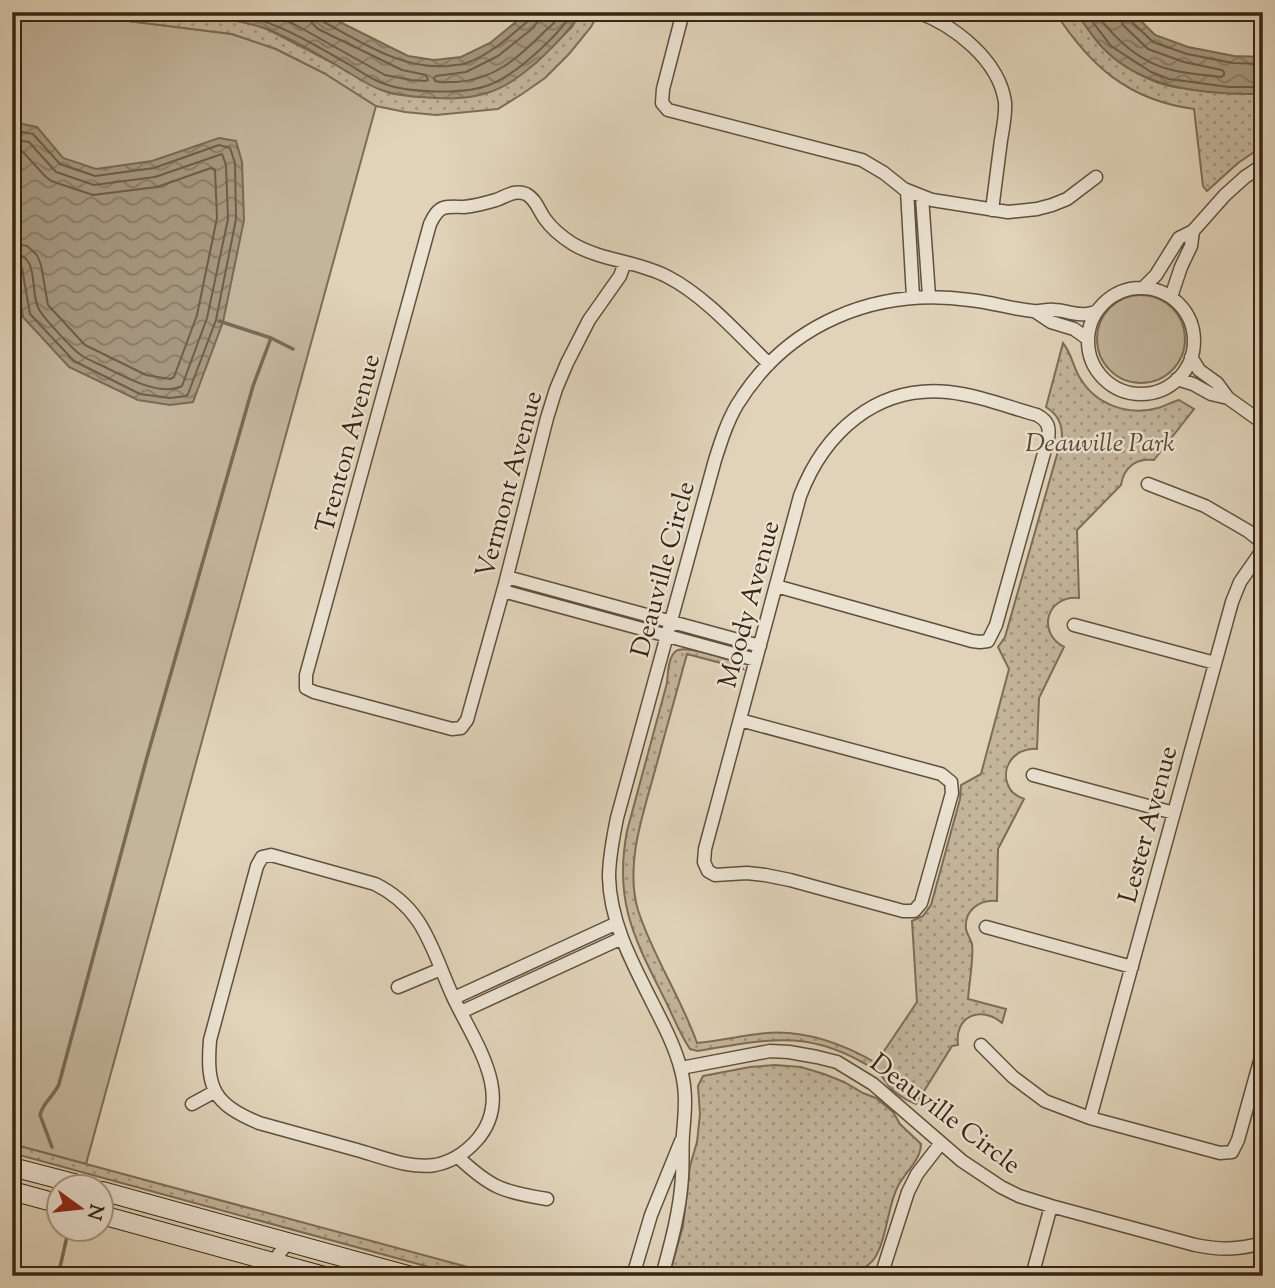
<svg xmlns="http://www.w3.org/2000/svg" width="1275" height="1288" font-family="'Sorts Mill Goudy',serif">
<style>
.grass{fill:#c3b59c;stroke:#7c6d56;stroke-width:2}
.park{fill:url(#park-dots);stroke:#7c6d56;stroke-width:2}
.water{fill:url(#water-waves);stroke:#796a54;stroke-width:2}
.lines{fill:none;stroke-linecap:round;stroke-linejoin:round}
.shore{stroke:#6e5e48;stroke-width:2}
.stream{stroke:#796a54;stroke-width:3.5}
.minor-casing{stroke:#60503b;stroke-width:15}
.secondary-casing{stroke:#362511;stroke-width:20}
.minor{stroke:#ebe2d2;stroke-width:12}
.secondary{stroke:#ebe2d2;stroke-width:18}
.labels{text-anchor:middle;stroke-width:5;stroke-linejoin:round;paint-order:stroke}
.park-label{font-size:26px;font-style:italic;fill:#594934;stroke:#ebe2d2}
.street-label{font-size:26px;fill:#362511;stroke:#ebe2d2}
</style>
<defs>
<pattern id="park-dots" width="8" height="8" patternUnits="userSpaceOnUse" patternTransform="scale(1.75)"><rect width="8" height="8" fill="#c3b59c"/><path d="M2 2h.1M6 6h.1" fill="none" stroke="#9f937e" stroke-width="1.8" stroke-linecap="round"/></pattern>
<pattern id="water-waves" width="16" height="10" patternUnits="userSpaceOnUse" patternTransform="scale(1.75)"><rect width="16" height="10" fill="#a69880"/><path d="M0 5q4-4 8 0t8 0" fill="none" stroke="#887c67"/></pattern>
</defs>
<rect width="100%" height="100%" fill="#e0d3b9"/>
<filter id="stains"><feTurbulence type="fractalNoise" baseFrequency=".00286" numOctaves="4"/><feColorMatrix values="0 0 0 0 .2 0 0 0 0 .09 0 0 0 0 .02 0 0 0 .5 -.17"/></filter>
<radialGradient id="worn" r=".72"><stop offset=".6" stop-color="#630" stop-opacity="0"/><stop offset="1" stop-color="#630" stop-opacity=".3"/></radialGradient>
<path class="grass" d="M12 12H56L232 34 276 49 324 73 376 106 86 1164 12 1144Z
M1097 339a44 44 0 1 1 88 0a44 44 0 1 1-88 0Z"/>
<path class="park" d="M56 12H172L235 20 263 27 331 62 409 96 440 98 466 97 536 63 572 27 581 12H599L591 27 569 54 545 78 522 94 498 109 436 115 405 112 376 106 324 73 276 49 232 34Z
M1055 12H1076C1097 42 1130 76 1166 85 1175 88 1184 88 1193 89 1217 92 1239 94 1263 94V146L1238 163 1207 191 1203 186 1194 109C1128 100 1090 66 1055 12Z
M1063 343C1072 354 1073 367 1080 378 1096 405 1128 416 1158 408 1165 406 1171 402 1179 400L1194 409 1154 460C1136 458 1124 467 1121 485L1077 530 1079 598C1047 595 1036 632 1064 647L1039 698 1037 749C1015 747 998 768 1010 789 1013 794 1019 797 1024 799L998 849 997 901C980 899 964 910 966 929 967 935 971 939 972 944 974 957 969 984 968 999L1006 1009 1002 1023C981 1005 954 1016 958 1045L952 1046 916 1104C905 1100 892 1092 886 1082 882 1077 881 1073 875 1070 811 1028 768 1039 698 1051L690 1049C679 1033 672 1013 663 996 633 936 614 900 627 831L667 683C668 673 668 657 676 651 685 644 725 659 736 662L741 665 743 669 687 654C677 690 667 726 657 763 645 809 624 862 638 910 653 957 681 997 697 1043 720 1041 744 1035 767 1033 807 1030 843 1044 876 1063L917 1002 912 921 923 916 931 905 960 799 961 785 981 774 1009 669 998 647 1005 637 1062 437C1062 423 1058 415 1046 407Z
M775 1065 801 1067 824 1074 844 1082 863 1093 876 1098 893 1112 900 1124 921 1144C921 1160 905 1172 898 1186 887 1207 887 1240 874 1259 869 1266 860 1270 853 1276H669L683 1226 690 1166 697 1142 700 1114 698 1086 703 1076 750 1067Z
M12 1144 501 1276H462L12 1153Z"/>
<path class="water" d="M172 12H320L408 56 434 60 461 57 490 43 522 17 526 12H581C564 39 521 82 490 92 468 100 444 99 421 97 408 96 392 95 379 89 370 86 360 79 351 74 324 58 291 37 261 27 233 18 202 16 172 12Z
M1076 12H1132L1155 35 1188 47 1234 56 1263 57V94C1210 95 1145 90 1106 51 1094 40 1085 25 1076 12Z
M12 122 37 127 63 158 96 169 152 161 219 138 236 141 242 162 244 220 223 322 193 402 170 405 138 400 69 367 23 317 12 253Z"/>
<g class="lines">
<path class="shore" d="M227 12C272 18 311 43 350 65 360 71 371 79 382 83 407 93 463 95 489 85 516 75 558 36 573 12
M267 12 292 23 385 75 411 80 425 81 428 80 426 75 402 70 318 29 311 22 310 12
M319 12V17L322 21C361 42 402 70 448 66 453 65 459 65 464 64 488 56 508 38 527 22L530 17 531 12
M540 12 538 21 533 28 498 56 466 72 436 76 434 78 435 81C441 83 449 82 456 82 494 80 518 58 544 32 551 26 558 20 563 12
M1085 12 1111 46 1151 72 1169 79 1229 87H1263
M1095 12C1114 38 1140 63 1172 70 1188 74 1205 75 1221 77L1224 75V72L1222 70 1184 62 1148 49 1123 25 1119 12
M1128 12 1130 20 1153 42 1187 54 1233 63 1263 64
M12 130 33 134 60 164 95 176 154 168 219 145 230 148 235 163 236 219 216 320 188 394 186 396 170 398 140 394 74 361 30 314 22 268 19 263 12 262
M12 139 29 142 56 172 94 185 155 177 222 154 226 165 228 219 207 318 182 386C160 397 125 377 105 367 97 363 88 360 81 355 74 351 44 318 40 311 28 294 42 255 12 253
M12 149 23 152 45 176 51 181 93 195 157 187 211 168 215 170 217 218 197 315 174 377 170 379 146 375 85 345 48 305 41 265 37 255 27 246 12 243"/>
<path class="stream" d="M219 321 271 338 293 349
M52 1147 40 1115C43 1102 54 1096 59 1084L147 757 253 386 271 338
M58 1276 68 1232"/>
<defs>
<path id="minor" d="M683 12 663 89 662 103 668 110 862 160 884 173 904 189 932 200 1008 212 1037 209 1052 205 1067 199 1096 177
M917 12C954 25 999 60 1005 102 1006 114 1003 128 1001 140 998 163 995 186 992 210
M907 190 913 297
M922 197 929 296
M625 262 620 276 589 320 567 363 556 389 547 418 505 584 467 720 461 728 452 729 314 692 306 688V675L430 224C433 218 436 211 443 208 450 206 457 207 464 207 474 206 486 203 496 200 505 197 515 189 526 194 536 199 539 211 545 219 552 229 562 237 573 244 602 261 638 261 668 277 705 296 739 335 769 364
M1144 287 1156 275 1179 238 1193 231 1225 195 1245 177 1263 165
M1088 341a53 53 0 1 1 106 0a53 53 0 1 1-106 0Z
M1171 297 1181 267 1191 246 1193 231
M1036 312 1051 322 1074 329 1088 339
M1191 357 1199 370 1217 383 1228 398 1263 423
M1177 379 1193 384 1211 394 1228 398
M1148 484 1205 506 1248 531 1263 543
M507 577 760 646
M503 591 756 660
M1074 625 1215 663
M740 720 941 774 951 782 952 793 921 903 914 911H903L790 880 765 875 747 873 715 875 708 871 704 862 705 849 800 496C824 433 876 385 948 392 978 395 1008 407 1037 415 1048 421 1050 427 1048 439L996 625 988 641 980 642 972 641 776 586
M1033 775 1174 813
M271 855 375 884C426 909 432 952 454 999 475 1043 516 1097 476 1141 465 1153 451 1162 435 1165 410 1169 382 1157 357 1150 325 1141 292 1132 259 1123 214 1104 206 1089 210 1040L257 866 262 857Z
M986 927 1132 967
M398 987 441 969
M454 998 617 923
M461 1012 622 938
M981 1045 1013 1077 1045 1101 1090 1118 1220 1153 1232 1152 1238 1140 1263 1050
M681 1068 770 1051 789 1052 817 1057 837 1062 873 1084 962 1161 1001 1187 1019 1196 1051 1206 1195 1245C1220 1250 1237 1250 1263 1243
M192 1104 214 1092
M1090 1118 1232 602 1240 582 1263 549
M458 1157C491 1188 503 1192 547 1199
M270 1276 273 1262 288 1242
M633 1276 651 1215 681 1141
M662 1276C671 1243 680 1211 682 1177 683 1162 682 1148 683 1134 685 1112 687 1092 681 1070 675 1046 663 1024 652 1002 632 962 610 922 609 877 609 857 613 838 617 818L715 460C721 441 727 422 737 405 787 323 876 287 970 300 991 302 1012 309 1033 311 1040 312 1047 309 1054 310 1063 310 1072 314 1080 314 1086 315 1091 313 1096 312
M881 1276 908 1192 917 1174 941 1143
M1032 1276 1051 1206"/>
<path id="secondary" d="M12 1167 85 1186
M12 1191 60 1204
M102 1191 411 1276
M102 1215 324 1276"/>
</defs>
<use href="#minor" class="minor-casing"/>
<use href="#secondary" class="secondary-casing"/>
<use href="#minor" class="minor"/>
<use href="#secondary" class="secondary"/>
</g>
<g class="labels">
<g class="park-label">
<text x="1100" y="451">Deauville Park</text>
</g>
<g class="street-label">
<text transform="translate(347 443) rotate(-75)" y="9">Trenton Avenue</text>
<text transform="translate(508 484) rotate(-75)" y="9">Vermont Avenue</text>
<text transform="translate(662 569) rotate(-75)" y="9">Deauville Circle</text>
<text transform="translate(748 604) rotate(-75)" y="9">Moody Avenue</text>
<text transform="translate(1147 824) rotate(-75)" y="9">Lester Avenue</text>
<text transform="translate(946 1113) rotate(37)" y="9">Deauville Circle</text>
</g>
</g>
<rect width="1275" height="1288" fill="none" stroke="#e0d3b9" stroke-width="42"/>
<rect x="14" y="14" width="1247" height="1260" fill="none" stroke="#362511" stroke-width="3.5"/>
<rect x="21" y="21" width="1233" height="1246" fill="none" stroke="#362511" stroke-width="2"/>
<g transform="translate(80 1208) rotate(105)"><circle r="33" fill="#ebe2d2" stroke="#a39685" stroke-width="2"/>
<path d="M0-5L12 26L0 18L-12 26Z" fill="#8f2418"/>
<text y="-10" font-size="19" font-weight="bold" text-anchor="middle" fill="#362511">N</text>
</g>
<rect width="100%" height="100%" filter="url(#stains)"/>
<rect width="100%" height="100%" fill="url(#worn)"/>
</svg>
